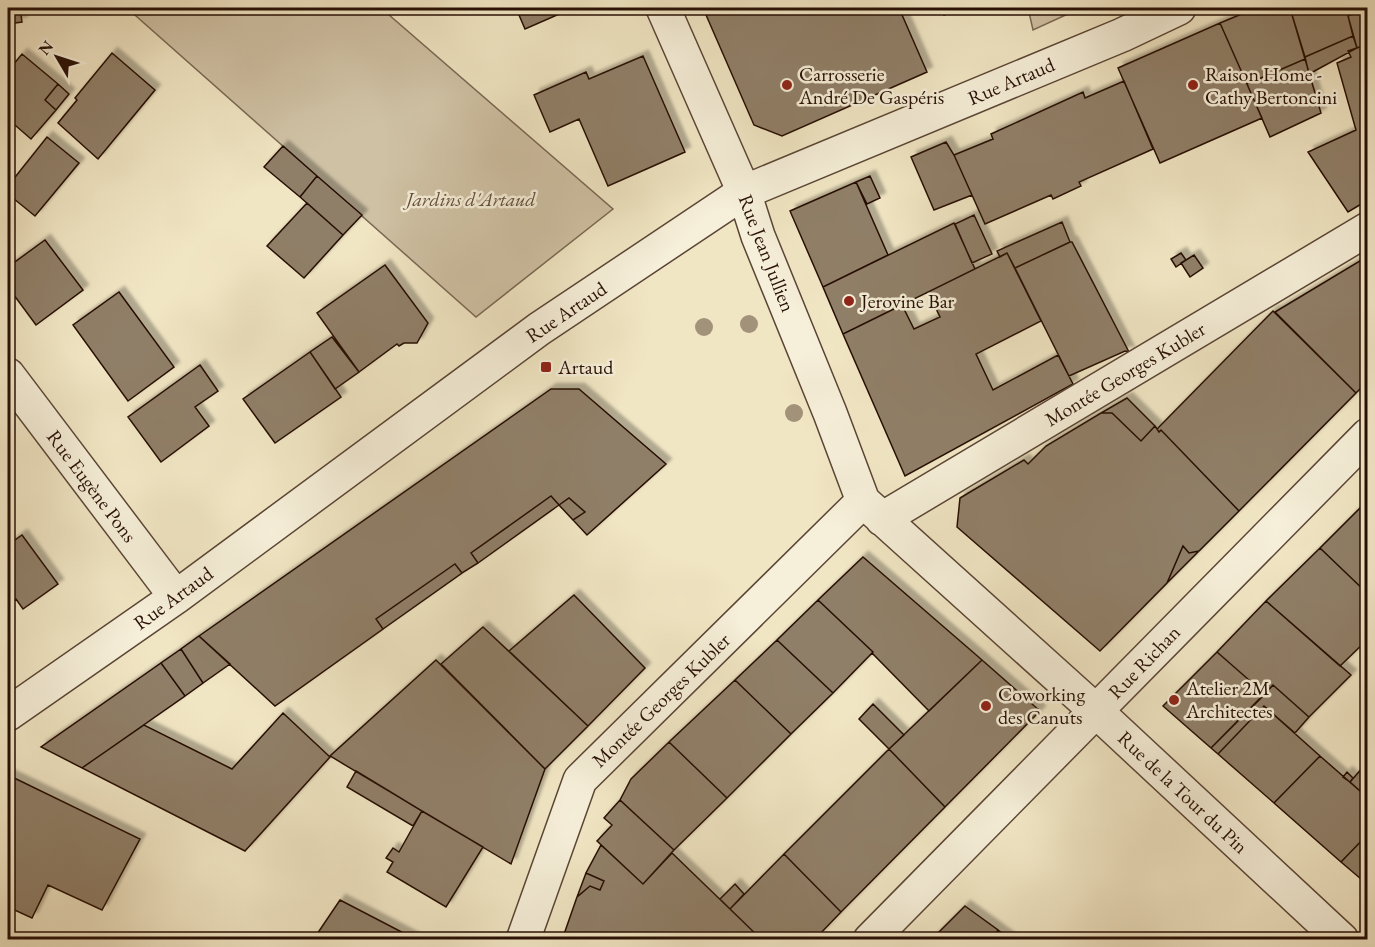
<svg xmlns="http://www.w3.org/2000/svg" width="1375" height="947" font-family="'EB Garamond',serif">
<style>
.green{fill:#cfc1a4;stroke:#7b6854;stroke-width:1.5}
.building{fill:#907f68;stroke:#270f05;stroke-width:1.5;filter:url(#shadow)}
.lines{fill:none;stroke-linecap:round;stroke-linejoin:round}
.street-casing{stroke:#5a4535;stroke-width:36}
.street{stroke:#f6efd9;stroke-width:33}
.tree{fill:#a2927a}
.poi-dot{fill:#8f2418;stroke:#f6efd9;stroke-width:2}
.labels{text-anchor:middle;stroke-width:5;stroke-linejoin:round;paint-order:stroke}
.poi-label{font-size:20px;fill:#270f05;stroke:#f6efd9;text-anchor:start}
.street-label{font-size:20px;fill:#270f05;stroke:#f6efd9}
.park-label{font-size:20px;font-style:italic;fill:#624d3d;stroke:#f6efd9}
</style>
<defs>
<filter id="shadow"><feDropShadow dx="5.5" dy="-5.5" stdDeviation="1.5" flood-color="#0004"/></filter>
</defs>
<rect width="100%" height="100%" fill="#f1e6c4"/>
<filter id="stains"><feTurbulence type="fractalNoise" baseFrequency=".00333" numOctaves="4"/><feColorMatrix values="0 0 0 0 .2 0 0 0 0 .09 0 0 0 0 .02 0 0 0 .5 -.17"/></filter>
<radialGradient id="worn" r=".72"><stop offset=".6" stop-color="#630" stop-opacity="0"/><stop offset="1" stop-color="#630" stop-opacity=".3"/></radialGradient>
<path class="green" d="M127 8H381L613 209 476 317Z
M1028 8H1081L1033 30Z"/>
<path class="building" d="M8 8H20L22 22 8 24Z
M516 8H573L525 29Z
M703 8H899L927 72 782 136 754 125Z
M941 8H962L944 15Z
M1256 8H1290L1305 59 1247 84 1220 23Z
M1290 8H1346L1353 36 1305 57Z
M1346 8H1368L1348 16Z
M1364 9 1368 25V44L1357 48 1348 16Z
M1220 23 1262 118 1160 163 1118 68Z
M1353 36 1357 48 1309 74 1305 57Z
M1368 44V200L1348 212 1308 152 1356 130 1337 63 1351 57 1348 51Z
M112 53 155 90 98 159 58 123 77 100 75 98Z
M22 54 58 84 45 100 56 110 31 139 8 119V71Z
M643 56 685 152 608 186 579 119 550 132 534 95 586 72 589 79Z
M1305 59 1321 113 1270 137 1247 84Z
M1124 81 1153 149 1079 182 1081 186 1053 199 1051 195 985 224 954 155 993 139 991 134 1083 92 1085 98Z
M58 84 69 94 56 110 45 100Z
M47 137 79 163 35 216 8 194V186Z
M946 142 954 155 972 195 934 210 911 157Z
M283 146 317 176 300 197 264 167Z
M317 176 362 215 343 235 300 197Z
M870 176 880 198 867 204 856 182Z
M856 182 888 255 823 287 790 211Z
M307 203 343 235 304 278 267 246Z
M974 215 992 254 972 263 955 224Z
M1062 222 1070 242 1015 268 1007 253 1000 257 997 251Z
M954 223 975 269 843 334 823 287Z
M45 240 83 290 36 325 8 287V267Z
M1070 242H1072L1129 352 1125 351 1069 376 1015 268Z
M1007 253 1041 321 976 354 993 390 1058 355 1073 384 905 476 843 334 902 305 914 329 940 317 928 292Z
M1181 253 1186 260 1176 267 1171 259Z
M1194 255 1203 268 1190 277 1181 263Z
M1368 256V381L1356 393 1275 312Z
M385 265 428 323 417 343H404L399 346 397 344 359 372 317 313Z
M119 292 174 367 128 401 73 325Z
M1273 311 1356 393 1239 511 1161 430 1159 432 1157 429Z
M332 337 359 372 335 389 310 352Z
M310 352 341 397 275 443 243 399Z
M200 365 218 391 195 407 209 426 161 462 128 417Z
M551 389H579L666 464 587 535 573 520 585 512 569 498 559 505 551 496 471 553 478 563 462 573 455 564 376 619 383 629 275 706 199 636Z
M1127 398 1155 426 1141 441 1112 413H1101Z
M1101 413H1112L1141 441 1155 426 1159 432 1161 430 1239 511 1199 551 1189 553 1183 546 1167 583 1100 651 957 527 960 498 1024 460 1028 464 1046 446Z
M551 496 559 505 478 563 471 553Z
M569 498 585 512 573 520 559 505Z
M1368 500V594L1320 548Z
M22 535 58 584 23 609 16 599 8 606V545Z
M1183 546 1189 553 1199 551 1167 583Z
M1320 548 1368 594V639L1340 666 1266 601Z
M863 557 982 660 929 711 872 653 873 652 818 600Z
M455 564 462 573 383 629 376 619Z
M574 595 645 668 588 726 509 651Z
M818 600 873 652 833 693 777 640Z
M1266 601 1351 675 1309 717 1273 685 1265 694 1217 652Z
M483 627 588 726 545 769 441 664Z
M199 636 230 664 203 683 181 649Z
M777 640 833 693 791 734 735 680Z
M181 649 203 683 185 696 161 663Z
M1217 652 1265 694 1211 748 1163 706Z
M436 660 545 769 511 864 330 756Z
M982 660 1040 711 945 807 889 749Z
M161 663 185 696 82 768 41 747Z
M735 680 791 734 727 798 669 742Z
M1273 685 1309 717 1295 733 1264 706 1218 754 1211 748Z
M873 704 904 735 889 749 859 719Z
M1264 706 1320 756 1274 803 1218 754Z
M283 713 330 757 245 851 82 768 144 725 232 769Z
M669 742 727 798 674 850 620 800 631 779Z
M889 749 945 807 841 912 784 854Z
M1320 756 1368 798V834L1341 862 1274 803Z
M1364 766 1368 769V798L1350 782Z
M356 771 422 811 413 826 347 787Z
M1347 772 1353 778 1350 782 1343 777Z
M8 775 140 839 102 910 48 885 32 918 8 907Z
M620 800 674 850 643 884 597 841 612 825 604 818Z
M422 811 483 847 446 907 387 872 393 862 386 858 393 848 399 852Z
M1368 834V885L1341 862Z
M601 845 643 884 672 853 762 940H562L577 897 590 886 600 890 604 881 586 873Z
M784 854 841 912 814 940H762L730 909Z
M586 873 604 881 600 890 590 886 577 897Z
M735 884 744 894 730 909 720 899Z
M340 900 417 940H313Z
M965 906 998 930 991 940H931Z
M998 930 1012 940H991Z"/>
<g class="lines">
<defs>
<path id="street" d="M663 8 744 192 758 236 830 413 863 501 1096 711 1342 940
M8 375 176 597
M882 519 1368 229
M8 714 176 597 539 329 744 192 1122 35 1179 8
M523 940 580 780 863 501
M870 940 1368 435"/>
</defs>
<use href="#street" class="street-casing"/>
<use href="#street" class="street"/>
</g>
<g class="tree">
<circle cx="749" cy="324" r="9"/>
<circle cx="704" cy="327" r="9"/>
<circle cx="794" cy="413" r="9"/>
</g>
<g class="poi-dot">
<circle cx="787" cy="85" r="6"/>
<circle cx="1193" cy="85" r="6"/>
<circle cx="849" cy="301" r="6"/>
<rect x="540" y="361" width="12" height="12" rx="3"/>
<circle cx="1174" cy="700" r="6"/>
<circle cx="986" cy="706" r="6"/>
</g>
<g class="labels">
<g class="poi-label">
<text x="799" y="81">Carrosserie<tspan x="799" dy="23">André De Gaspéris</tspan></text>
<text x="1205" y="81">Raison Home -<tspan x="1205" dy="23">Cathy Bertoncini</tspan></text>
<text x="861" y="308">Jerovine Bar</text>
<text x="558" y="374">Artaud</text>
<text x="1186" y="695">Atelier 2M<tspan x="1186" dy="23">Architectes</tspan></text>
<text x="998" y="701">Coworking<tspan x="998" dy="23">des Canuts</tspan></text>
</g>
<g class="street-label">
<text transform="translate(1011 81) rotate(-23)" y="7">Rue Artaud</text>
<text transform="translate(767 253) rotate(69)" y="7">Rue Jean Jullien</text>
<text transform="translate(566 312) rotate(-34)" y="7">Rue Artaud</text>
<text transform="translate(1125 374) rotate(-31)" y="7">Montée Georges Kubler</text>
<text transform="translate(92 486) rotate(53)" y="7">Rue Eugène Pons</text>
<text transform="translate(173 598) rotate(-36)" y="7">Rue Artaud</text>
<text transform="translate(1144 662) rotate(-46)" y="7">Rue Richan</text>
<text transform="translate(661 700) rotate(-44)" y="7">Montée Georges Kubler</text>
<text transform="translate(1183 792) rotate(43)" y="7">Rue de la Tour du Pin</text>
</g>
<g class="park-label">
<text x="471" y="206">Jardins d'Artaud</text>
</g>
</g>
<rect width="1375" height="947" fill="none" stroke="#f1e6c4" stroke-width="30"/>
<rect x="9" y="9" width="1357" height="929" fill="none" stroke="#270f05" stroke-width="3"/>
<rect x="15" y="15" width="1345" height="917" fill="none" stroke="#270f05" stroke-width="1.5"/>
<g transform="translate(57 57) rotate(309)" stroke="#f6efd9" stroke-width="4.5" paint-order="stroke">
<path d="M0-4.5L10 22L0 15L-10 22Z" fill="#270f05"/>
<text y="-9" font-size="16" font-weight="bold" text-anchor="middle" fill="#270f05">N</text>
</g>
<rect width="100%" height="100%" filter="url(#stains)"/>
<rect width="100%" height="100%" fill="url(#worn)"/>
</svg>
